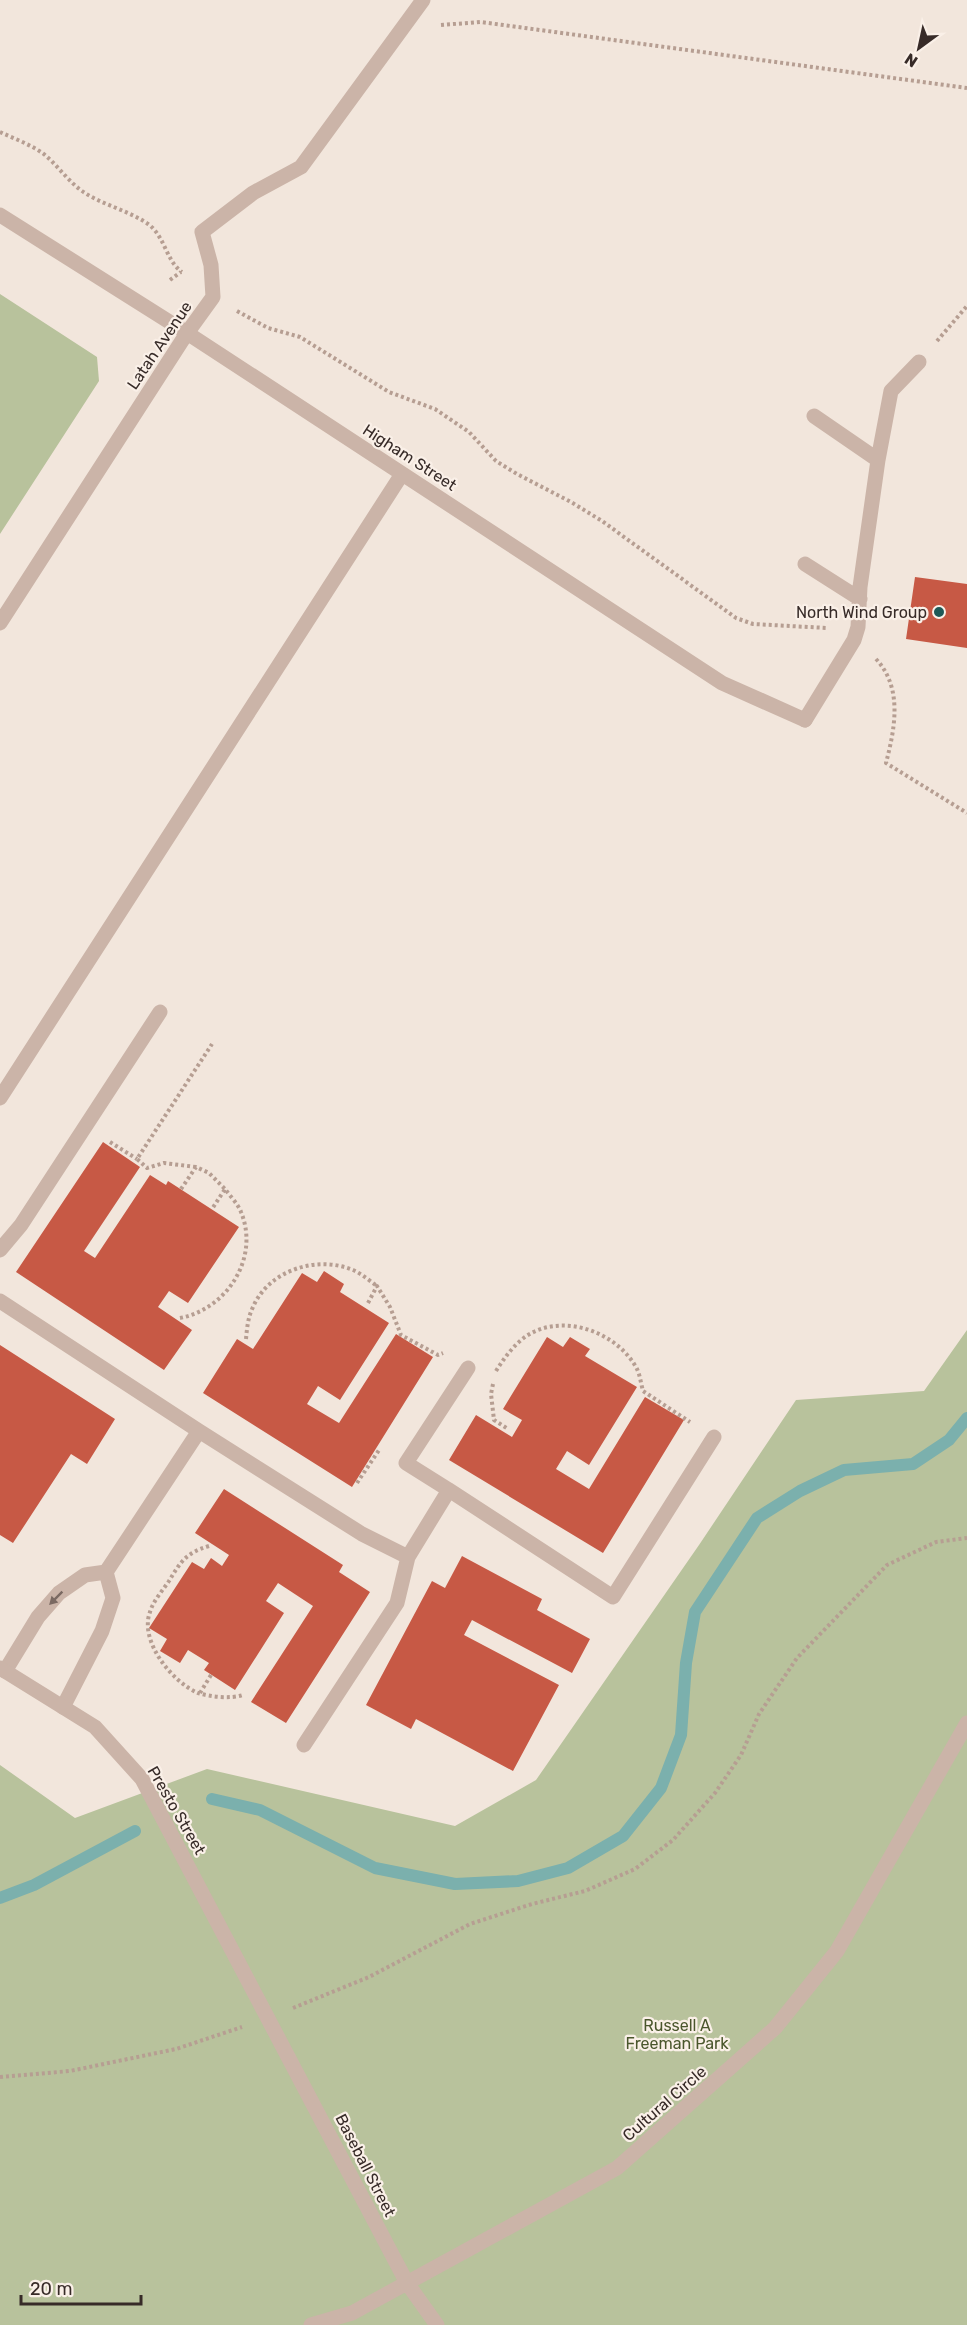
<svg xmlns="http://www.w3.org/2000/svg" width="967" height="2325" font-family="Rubik,sans-serif">
<style>
.green{fill:#b8c29c}
.lines{fill:none;stroke-linecap:round;stroke-linejoin:round}
.stream{stroke:#7bb0ad;stroke-width:12}
.building{fill:#c75945}
.path{stroke:#b69e92;stroke-width:4;stroke-dasharray:3 3;stroke-linecap:butt}
.service{stroke:#cbb4a8;stroke-width:15}
.minor{stroke:#cbb4a8;stroke-width:15}
.oneway{fill:#7a6962}
.poi-dot{fill:#1d5957;stroke:#faf0e8;stroke-width:2}
.labels{text-anchor:middle;stroke-width:4.5;stroke-linejoin:round;paint-order:stroke}
.street-label{font-size:16px;fill:#372b28;stroke:#faf0e8}
.poi-label{font-size:16px;fill:#372b28;stroke:#faf0e8;text-anchor:end}
.park-label{font-size:16px;fill:#4a562c;stroke:#faf0e8}
</style>
<rect width="100%" height="100%" fill="#f2e6dc"/>
<path class="green" d="M0 294 97 357 99 381 0 534Z
M967 1330V2325H0V1765L75 1818 207 1769 455 1826 536 1780 699 1545 796 1400 924 1391Z"/>
<g class="lines">
<path class="stream" d="M212 1799 260 1810 375 1868 455 1884 518 1881 568 1868 623 1836 661 1788 681 1735 686 1663 695 1612 757 1518 800 1491 844 1470 913 1464 949 1440 967 1418
M0 1898 34 1885 135 1831"/>
</g>
<path class="building" d="M915 577 967 584V648L906 639Z
M103 1142 140 1167 84 1251 95 1258 150 1175 166 1185 168 1181 239 1227 188 1303 169 1291 158 1307 192 1330 164 1370 16 1272Z
M324 1271 344 1284 340 1292 389 1323 340 1400 318 1386 307 1404 339 1423 396 1334 433 1357 352 1487 203 1393 237 1339 253 1349 302 1273 317 1282Z
M547 1337 563 1347 570 1337 590 1349 585 1356 637 1387 589 1465 567 1451 556 1469 589 1489 645 1397 684 1420 603 1553 449 1460 476 1415 512 1437 522 1420 503 1409Z
M0 1345 115 1419 87 1464 71 1454 13 1543 0 1535Z
M224 1489 343 1565 339 1572 370 1592 286 1723 251 1702 313 1606 278 1583 266 1601 284 1613 235 1690 204 1670 209 1663 188 1650 180 1663 160 1651 167 1639 149 1628 192 1562 204 1569 211 1558 222 1566 229 1555 195 1533Z
M462 1556 542 1599 537 1610 590 1639 572 1673 472 1620 464 1635 559 1685 513 1771 416 1719 411 1729 366 1705 432 1581 445 1588Z"/>
<g class="lines">
<path class="path" d="M441 25 481 22 967 88
M0 132C15 139 32 145 45 155 58 166 68 181 82 191 102 205 128 210 148 224 165 236 166 261 182 272
M170 280 181 272
M237 311 268 328 300 337 389 392 435 409 469 432 496 461 517 474 571 502 602 521 736 618 753 624 827 628
M937 341 967 306
M876 659C903 688 895 728 886 763L967 813
M110 1142 137 1159
M196 1167 164 1163 147 1168 137 1159 212 1044
M181 1189 196 1167 209 1173 225 1189
M368 1303 377 1286 390 1307 401 1335 438 1355 443 1353
M180 1318C227 1309 260 1258 241 1212 238 1204 230 1196 225 1189L212 1209
M246 1339C247 1328 248 1317 253 1307 269 1270 317 1255 353 1270 362 1274 370 1281 377 1286
M496 1371C503 1360 510 1350 520 1341 555 1310 616 1329 637 1369 640 1375 641 1384 643 1391L690 1422
M493 1384 491 1394 494 1420 508 1429
M357 1483 379 1450
M209 1546C186 1553 181 1561 169 1581 163 1590 153 1601 150 1612 139 1641 172 1682 198 1693 211 1697 231 1699 243 1695
M200 1693 211 1675
M293 2008 369 1977 470 1924 532 1904 585 1891 635 1869 673 1840 715 1793 741 1755 759 1714 797 1658 887 1565 936 1542 967 1538
M0 2077 70 2071 176 2049 242 2027"/>
<path class="service" d="M187 333 213 297 211 265 202 232 253 193 301 167 423 0
M814 416 878 460
M805 564 860 599
M805 720 854 640 858 627 860 587 878 460 891 391 919 362
M0 1250 21 1225 160 1012
M0 1301 199 1431 362 1534 408 1557 449 1490 613 1597 714 1437
M449 1490 406 1463 468 1368
M5 1671 38 1617 59 1593 85 1575 106 1572
M63 1707 102 1631 113 1598 106 1572 199 1431
M304 1745 397 1603 408 1557"/>
<path class="minor" d="M0 215 187 333 722 683 805 720
M0 623 187 333
M0 1098 402 474
M0 1668 95 1727 142 1779 407 2283 437 2325
M311 2325 352 2313 617 2168 775 2028 837 1951 967 1723"/>
</g>
<defs><path id="oneway-solid" d="M-6-.8H1V-3.2L6.5 0L1 3.2V.8H-6Z" transform="scale(1.5)"/></defs>
<use class="oneway" href="#oneway-solid" transform="translate(56 1598) rotate(135)"/>
<circle class="poi-dot" cx="939" cy="612" r="6"/>
<g class="labels">
<g class="street-label">
<text transform="translate(159 345) rotate(-56)" y="6">Latah Avenue</text>
<text transform="translate(410 457) rotate(33)" y="6">Higham Street</text>
<text transform="translate(177 1810) rotate(60)" y="6">Presto Street</text>
<text transform="translate(664 2103) rotate(-41)" y="6">Cultural Circle</text>
<text transform="translate(366 2165) rotate(63)" y="6">Baseball Street</text>
</g>
<g class="poi-label">
<text x="927" y="618">North Wind Group</text>
</g>
<g class="park-label">
<text x="677" y="2031">Russell A<tspan x="677" dy="18">Freeman Park</tspan></text>
</g>
</g>
<g transform="translate(919 48) rotate(213)" stroke="#faf0e8" stroke-width="4.5" paint-order="stroke">
<path d="M0-4.5L10 22L0 15L-10 22Z" fill="#372b28"/>
<text y="-9" font-size="16" font-weight="bold" text-anchor="middle" fill="#372b28">N</text>
</g>
<path d="M21 2295v9h120v-9" fill="none" stroke="#372b28" stroke-width="3"/>
<text x="30" y="2295" font-size="18" fill="#372b28" stroke="#faf0e8" stroke-width="4.5" paint-order="stroke">20 m</text>
</svg>
